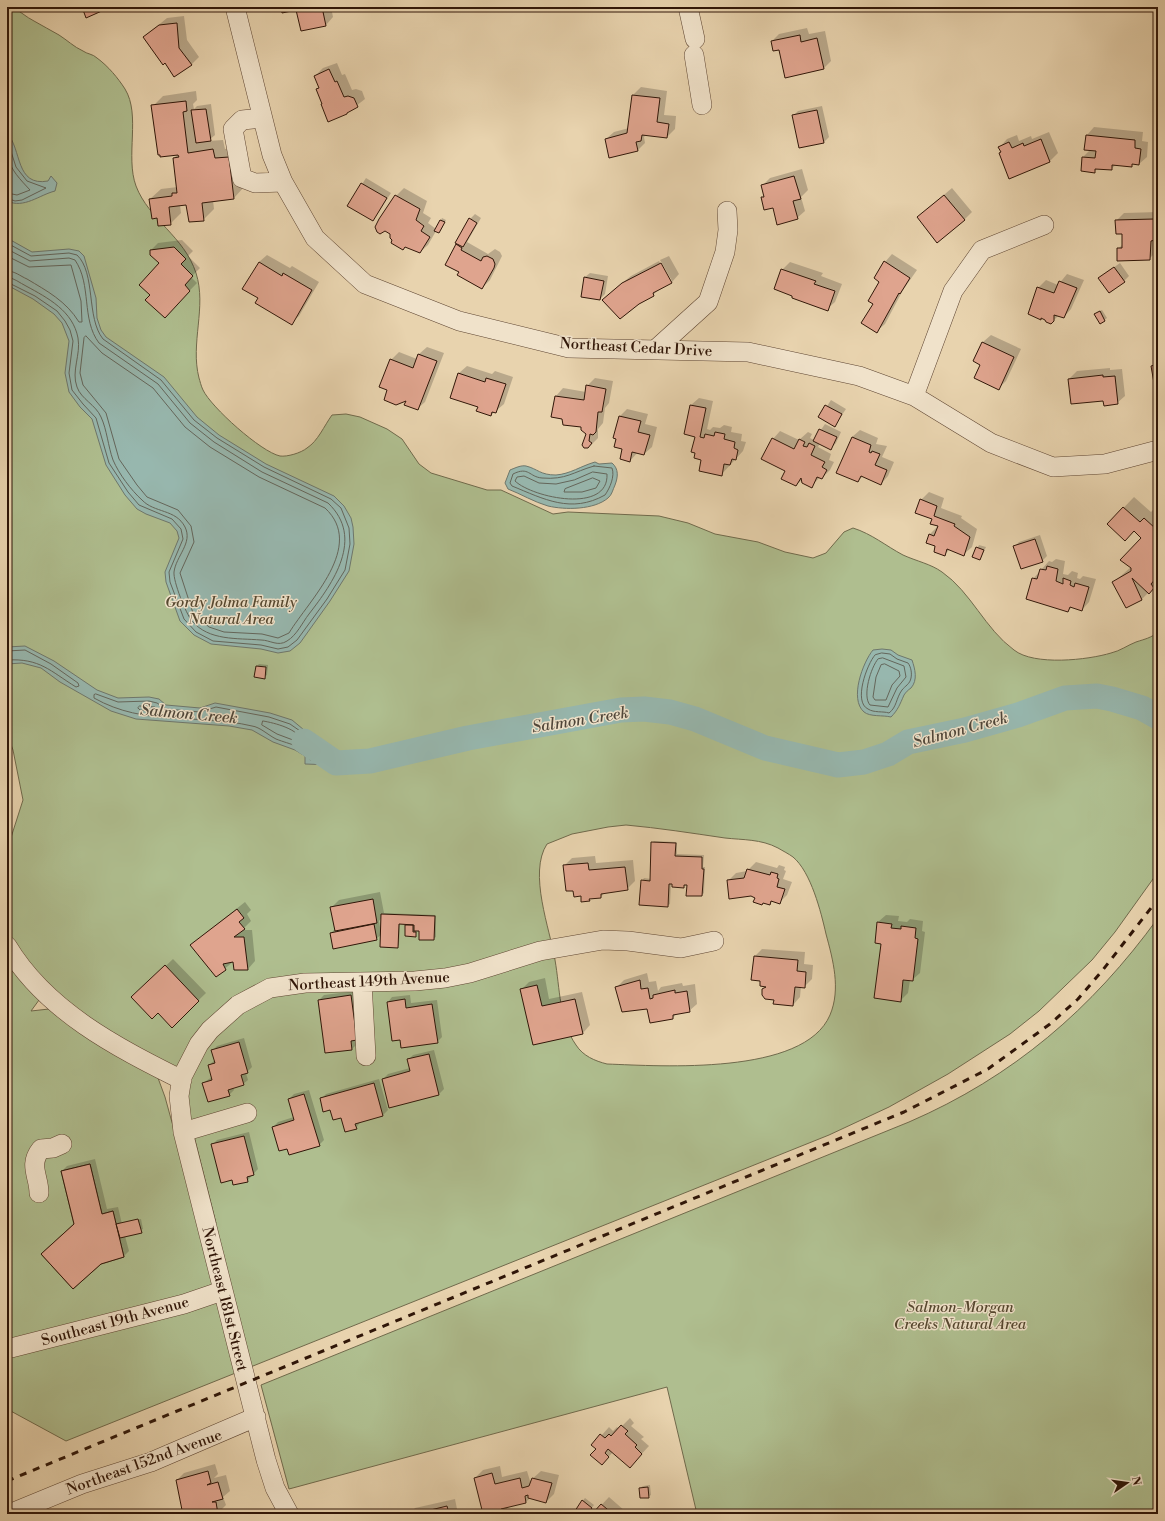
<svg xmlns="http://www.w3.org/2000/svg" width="1165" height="1521" font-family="'Libre Bodoni',serif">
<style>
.green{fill:#afbe8f;stroke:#706a4c;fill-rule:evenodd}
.water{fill:#97b7ae;stroke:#6e776c}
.shadow{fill:#0003;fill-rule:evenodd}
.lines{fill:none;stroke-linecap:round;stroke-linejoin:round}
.shore{stroke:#64665b;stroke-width:1}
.river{stroke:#97b7ae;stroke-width:25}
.building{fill:#dfa48e;stroke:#301608}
.minor-casing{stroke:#5e4532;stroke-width:20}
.minor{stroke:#f0e2ca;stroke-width:19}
.rail{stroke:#301608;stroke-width:3;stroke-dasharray:7 7;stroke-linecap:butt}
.labels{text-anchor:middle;stroke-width:3;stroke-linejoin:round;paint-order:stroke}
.street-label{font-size:15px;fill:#301608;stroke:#f0e2ca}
.park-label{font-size:15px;font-style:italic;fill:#564830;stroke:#f0e2ca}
.water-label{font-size:16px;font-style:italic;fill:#4f463a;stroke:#f0e2ca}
</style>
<rect width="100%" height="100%" fill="#e8d3ae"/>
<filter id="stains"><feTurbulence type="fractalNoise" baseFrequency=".005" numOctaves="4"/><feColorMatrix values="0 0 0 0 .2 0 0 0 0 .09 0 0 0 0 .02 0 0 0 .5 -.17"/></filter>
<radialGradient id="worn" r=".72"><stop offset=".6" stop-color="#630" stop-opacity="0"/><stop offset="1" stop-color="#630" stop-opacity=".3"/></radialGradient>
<path class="green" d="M7 7H12C20 11 26 17 34 21 42 26 51 30 59 35 67 40 74 47 83 51 87 54 93 54 97 58 108 66 118 78 125 89 141 115 125 156 136 186 149 220 184 236 196 273 207 307 190 343 199 378 200 381 201 386 203 390 211 407 261 452 280 456 287 457 301 453 307 448 318 441 324 426 332 415L346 414 360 417 387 429 402 439 419 464 431 473 487 490H501L553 514 568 512 659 516 688 523 715 534 758 542 785 552 813 558 826 553 844 532 853 528C872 534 886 546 903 555 916 561 931 564 942 572 971 592 985 629 1014 650 1034 666 1088 660 1111 653 1120 651 1128 645 1136 642 1145 639 1151 638 1158 632V872L1115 932 1092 960 1039 1011 1010 1034 948 1074 889 1107 829 1135 66 1441 7 1409V850L23 800 13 750 7 734ZM626 825C659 828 691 833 725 838 743 840 761 839 778 848 783 851 789 854 793 857 811 872 821 912 826 934 833 960 841 989 830 1015 804 1076 661 1066 607 1064 595 1061 583 1056 576 1045 559 1021 560 988 555 960 550 929 528 873 547 844L572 834 608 827ZM50 985 49 1009 31 1011ZM158 1078 188 1093V1112L216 1223 201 1228 165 1097ZM90 1164 102 1214 113 1211 124 1257 101 1264 73 1289 41 1254 74 1224 61 1171Z
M1158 918V1514H697L667 1387 289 1489 261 1385 909 1122C1013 1077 1092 1009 1158 918Z"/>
<path class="water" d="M7 133C22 149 15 187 48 181L51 176 57 183 55 191C39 195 24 209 7 201Z
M7 238 32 252 69 249 79 251 84 256 96 298 97 318 101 330 106 337 164 377 197 417 219 435 266 464 334 496 344 506 351 518 353 527 354 544 349 571 330 601 300 643 290 651 278 653 261 649 211 644 194 635 180 621 166 582 165 572 179 538 177 531 170 523 146 514 137 509 125 495 106 465 92 419 80 407 69 392 65 373 69 341 62 323 54 314 33 299 7 285Z
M595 462 599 464 612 463C619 469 618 477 615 485 613 489 612 495 608 498 594 510 565 510 548 506 534 502 521 494 508 489L505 483 510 470C515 468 521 465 526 466 538 469 540 475 556 475 570 474 581 466 595 462Z
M25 646 54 661 97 690 118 698 149 697 159 699 166 705 200 708 215 703 270 713 292 720 321 744 333 765 305 764V756L295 750 273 742 252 730 229 726 136 719 111 711 60 682 41 668 22 663 7 664V647Z
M882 649 891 650 898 655 912 660C915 669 918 680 911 688 908 690 906 692 904 695 900 704 898 710 891 717 883 715 870 717 864 712 849 699 863 662 873 650Z"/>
<path class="shadow" d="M282 7H331L333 17 326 25 297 9Z
M184 16 187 40 199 57 191 65 166 62 144 37 167 18Z
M807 28 809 34 825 31 831 61 824 68 779 49 772 41 779 34Z
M337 63 342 75 345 74 352 90 356 89 362 91 365 99 347 113 318 89 320 87 315 76 323 68Z
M641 87 667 91 664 115 676 116 675 129 667 137 646 135 644 137 645 143 637 151 606 139 614 132 629 128 633 95Z
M196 91 197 100 193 104 194 109 197 106 211 104 215 135 208 141 223 140 225 149 239 147 244 187 234 198 213 200 214 209 203 220 187 204 180 205 181 213 170 224 158 217 150 199 161 189 178 187 174 158 178 154 153 106 163 96Z
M822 106 829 137 824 142 793 116 798 111Z
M1094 127 1143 132 1142 141 1148 142 1147 157 1139 164H1133L1131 166 1117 164 1111 169 1098 168 1094 172 1083 157 1091 149H1085L1087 135Z
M1049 132 1058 153 1050 161 1010 178 1000 147 1007 139 1017 135 1019 141 1031 136 1032 139Z
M802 169 808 190 801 197 805 211 797 218 773 207 762 198 765 195 762 186 770 178Z
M366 178 391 193 373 220 348 206Z
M404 188 427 201 423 213 431 218 428 223 436 229 442 218 446 220 441 230 439 232 436 231 428 245 420 252 406 246 403 249 396 196Z
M952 188 972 212 964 220 918 217Z
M1158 212 1157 251 1149 259 1118 249 1123 244V233L1116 221 1124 213Z
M475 214 481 218 467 242 488 254 495 249 500 252 502 256 490 280 482 288 460 272 457 245 470 219Z
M182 240 193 251 188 256 200 268 191 277 197 283 164 317 151 295 160 263 151 250 158 243Z
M892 254 917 270 903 290 885 324 877 331 874 304 881 281 875 278 885 262Z
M267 255 290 268 292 266 319 282 299 316 291 323 259 298V262Z
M669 256 679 274 672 282 661 287 653 295 611 292 631 276 659 261 670 281H672L660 260Z
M790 262 823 273 821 276 842 284 835 302 827 309 782 270Z
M1120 263 1129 276 1124 281 1099 278Z
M590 273 608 276 605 294 600 299 585 277Z
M1067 274 1084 280 1071 309 1064 317 1059 315 1052 322 1042 317 1038 288 1046 280 1058 285Z
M1102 310 1107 318 1100 323 1097 312Z
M991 335 1021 349 1006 381 998 389 982 364 974 361 983 342Z
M427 347 444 353 425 402 417 409 408 399 389 390 391 360 399 352 417 359 419 354Z
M1158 361V387L1152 366Z
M467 366 492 374 495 371 513 377 504 404 491 415 479 406 459 373Z
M1110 368V370L1122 369 1125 396 1117 403 1104 399 1069 379 1077 371Z
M595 378 613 381 609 403 605 408 603 423 598 429V438L591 445 585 446 587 433 556 396 563 388 586 392 587 386Z
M699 398 713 401 707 429 710 430 713 427 720 428 724 425 732 427 731 432 742 434 741 441 746 442 743 451 721 475 702 459 696 436 691 405Z
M831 400 846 409 835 425 820 417Z
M627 409 648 414 645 424 657 427 652 447 644 454 638 452 630 461 623 449 620 416Z
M825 424 841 432 836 443 831 448 820 443 818 447 831 454 829 460 834 462 830 470 822 478 820 477 811 487 802 480 796 485 787 470 773 439 780 431 799 440 808 432 812 434 810 438 814 440Z
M860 430 878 438 876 444 887 446 882 457 894 462 888 476 881 484 863 476 858 481 852 437Z
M929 492 944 498 941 508 962 516 961 518 977 529 972 547 964 554 950 549 944 555 930 534 938 526 933 518 917 512 921 500Z
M1134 497 1151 512 1155 508 1158 511V583L1142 599 1126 606 1114 582 1131 567 1142 538 1134 530 1108 524Z
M1040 535 1047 556 1042 561 1014 547 1019 542Z
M979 545 986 547 980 559 973 557Z
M1056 559 1065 561 1063 574 1068 575 1072 571 1078 573 1077 578 1080 579 1083 576 1096 579 1089 602 1082 610 1072 607 1068 611 1033 579 1049 561 1052 562Z
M259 664 268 665 267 675 264 677 257 666Z
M654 841 677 842V854L704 855 703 867H705L704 893 702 895 688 884 683 887 671 883 670 904 667 906 642 881 644 878 651 879 652 843Z
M595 856 596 863 633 860 635 881 627 889 605 892 601 897H592L589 900 582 895 564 866 572 858Z
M756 862 777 868 779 865 785 867 784 870 786 871 783 879 792 882 787 895 779 903 773 901 769 904 728 881 736 873 747 871Z
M380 892 384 913 436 915V937L433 939 420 930H418L415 936 406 935 407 923H400L399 945 397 947 382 934 376 939 331 933 335 929 331 908 339 900ZM382 917 381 933 379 921Z
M245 902 251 910 247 914 251 921 242 930H252L255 961 248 969 234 961 216 976 191 945Z
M886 915 899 916 898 921 907 922 910 919 923 921 922 931 925 932 920 973 912 980H910L908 993 900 1001 882 943 878 922Z
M762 949 805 952 804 964 813 965 812 979 804 987 801 986 800 997 793 1005 775 999 763 989 767 986 761 980 755 956Z
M173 959 206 993 172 1026 158 1012 133 997Z
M647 973 649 982 656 981 658 991 661 987 682 983 683 986 695 984 697 1004 689 1011 677 1013 673 1018 648 1008 616 988 624 980Z
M545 978 549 999 582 992 590 1025 583 1033 534 1044 522 989 529 982Z
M356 991 357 1044 352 1049 319 1000 324 995Z
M410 995 411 1003 437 1000 442 1037 437 1042 401 1039 388 1002 392 997Z
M244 1038 252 1067 246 1073 248 1080 243 1084 233 1087 234 1090 229 1095 203 1083 212 1077 209 1065 215 1060 212 1051 217 1046Z
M434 1050 444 1089 439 1094 383 1079 388 1074 410 1068 408 1060 413 1055Z
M379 1079 388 1110 383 1115 361 1121 356 1128 321 1099 326 1094Z
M309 1090 324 1140 319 1145 288 1148 273 1127 278 1122 294 1117 289 1099 294 1094Z
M249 1132 258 1169 247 1181 233 1179 212 1145 217 1140Z
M95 1159 107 1209 118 1207 122 1224 141 1219 143 1229 125 1236 129 1251 124 1256 75 1224 62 1171 67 1166Z
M630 1418 634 1423 631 1426 644 1437 641 1439 649 1446 637 1459 613 1452 602 1464 597 1448 593 1445 609 1427 613 1431 617 1427 619 1429Z
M215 1464 218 1474 214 1478 226 1475 230 1491 223 1497 226 1505 218 1513 212 1514H185L177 1480 184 1473Z
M500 1466 502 1477 527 1471 530 1481 541 1471 559 1475 554 1494 546 1502 530 1498 526 1502 509 1506 503 1514H491L475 1478 483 1470Z
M650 1485 651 1495 648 1497 640 1488 643 1486Z
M609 1497 625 1511 622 1514H593Z
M585 1498 594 1505 587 1514H575L573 1513Z
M455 1499 458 1514H410L415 1508Z"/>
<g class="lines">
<path class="shore" d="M7 139 16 167 27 181 46 188 22 200 15 201 7 198
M7 155C11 171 20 179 30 190L17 195 7 193
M7 243 31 256 69 253 77 255C96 273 86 318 103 339L161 380 194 420 217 438 264 467 331 499 341 508 349 528 350 544 345 570 327 599 297 640 288 647 278 649 261 645 213 641 196 632 184 619 170 582 169 572 183 539 181 529 172 519 139 505 128 492 109 463 96 418 83 404 72 390 69 373 73 341 70 330 65 321 57 311 35 296 7 282
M7 249 30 261 69 258 75 260C92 285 81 319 99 343L158 384 190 423 214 442 262 472 328 503C365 538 333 583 309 614 302 623 297 635 287 641 278 647 270 640 261 640 237 638 209 641 192 621 186 614 173 581 174 572 176 556 193 543 185 527 176 509 154 513 142 500 131 490 119 474 113 460 108 446 107 430 101 417 96 405 81 399 77 387 71 371 81 355 78 338 73 311 48 298 26 286 20 283 14 278 7 277
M7 256 29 267 71 265 81 301 82 322H79C66 301 47 291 27 279 20 276 15 271 7 271
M86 336 102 353 153 388 185 427 210 447 259 477 325 508C366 546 309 600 289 633L278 638 262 634 224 632 209 627 193 613 180 573 194 542 191 526 178 510 147 497 137 485 119 459 106 413 83 385 80 373 84 338Z
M594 466 612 468C615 476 610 488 605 495 571 514 544 499 512 486L510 483 513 474C529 466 529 477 542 478 566 480 573 472 594 466Z
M593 472 607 474C609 514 533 498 515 481L517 477 524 476 539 483 556 484 574 480Z
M593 478 600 481 596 488 582 492H564L565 489Z
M7 651 25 650 51 664 78 683 79 686 76 687C50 671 40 658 7 660
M882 653 890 654 897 659 908 663C911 667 912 673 911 678 910 684 905 686 902 690 896 698 897 707 889 713 883 711 874 713 868 709 853 702 867 664 875 655Z
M883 658 904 666 906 677 897 688 888 707 870 705C862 696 871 667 878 659Z
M885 664 899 671 900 676 892 685 886 700H875L873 697 876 677 881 665Z
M96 694 118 702 149 701 157 703 166 709 200 712 216 707 269 717 290 724 303 733 318 747 325 760H310C303 745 291 745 276 739 268 735 260 727 252 726 197 713 145 727 94 698V695Z
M140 706 155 707 157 710 155 712 140 710 138 708Z
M263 721C275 723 299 729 303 742L301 743 277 734 262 725Z"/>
<path class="river" d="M304 741 336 763 370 761 468 738 621 710 644 709 670 712 695 719 765 748 838 765 864 762 888 754 908 742 965 730 1018 715 1065 698 1097 696 1112 699 1142 708 1158 717"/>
</g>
<path class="building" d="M82 7H103L104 10 86 18Z
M281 7H322L326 26 301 31 296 10 282 13Z
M177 23 179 48 192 65 174 77 165 63 163 65 143 37 159 25Z
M800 35 801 42 817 38 824 69 785 78 779 50 773 51 771 41Z
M329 69 335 82 337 81 344 97 348 96 354 98 358 107 347 113V114L328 122 321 104H322L316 89 319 88 314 76Z
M632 95 660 98 657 122 669 124 667 138 642 135 641 141 636 142 638 151 609 158 605 139 627 133Z
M186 101 187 111 183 112 188 153 213 149 215 158 229 157 234 199 202 203 204 221 189 222 186 205 169 207 171 225 158 226 157 218 152 219 149 199 172 196V193H177L173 158 179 157 178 155 160 157V155H158L151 105Z
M206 109 211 141 196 143 191 110Z
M817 110 824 143 799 148 792 115Z
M1086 135 1135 140V148L1141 149 1139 165 1132 164V167L1112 165V170L1095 169V173L1081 171 1082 157 1095 158 1096 151 1084 150Z
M1041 139 1050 162 1009 179 999 153 1001 152 998 147 1009 142 1012 148 1023 143 1024 146Z
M794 176 801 199 793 201 798 219 777 225 773 208 764 210 761 197H764L761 185Z
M361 183 387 198 373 221 347 206Z
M395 195 420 209 416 220 424 226 421 231 430 237 420 253 405 247 403 250 391 243 392 240 390 238V234L385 231 380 234 377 232 375 227 379 219Z
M944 195 965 220 937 243 917 217Z
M469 218 477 223 463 247 455 243Z
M1154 219 1155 240 1151 241 1150 260 1117 261V248H1122V234H1116L1115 220Z
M440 220 445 222 439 233 434 231Z
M456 244 462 248 461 250 481 261 483 257 487 256 493 259 495 264 494 268 482 289 457 275 459 272 445 265Z
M174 247 186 259 181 264 193 276 185 285 190 291 165 318 145 300 150 295 139 285 159 263 150 255V250Z
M884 261 910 278 900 294 899 293 877 333 861 323 873 304 868 301 879 282 874 278Z
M259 262 282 276 283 273 312 290 292 325 255 303 258 298 242 289Z
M661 263 672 283 653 293 654 296 639 304 620 319 602 300 622 283Z
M1114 267 1125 282 1109 293 1098 278Z
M781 269 816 281 814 284 835 291 828 311 792 298V296L774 289Z
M584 277 604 281 600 300 581 297Z
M1059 281 1077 288 1064 318 1054 315V321L1051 324 1046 322 1045 320 1041 318V320L1028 314 1037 287 1054 293Z
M1100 311 1105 321 1100 324 1094 314Z
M982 342 1014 357 999 390 974 378 980 365 973 361Z
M418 354 437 361 418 410 404 405 406 401 396 405 384 400 387 390 379 387 390 359 413 368Z
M1158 364V388L1155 389 1151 366Z
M458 373 485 382 486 378 506 384 496 413 492 412 491 416 476 411 478 407 450 398Z
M1103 375V377L1115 376 1118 404 1104 406 1103 401 1071 404 1068 379Z
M586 385 606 389 602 412H598L596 432 593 435 590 434 589 441 592 443 588 448H584L582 445 586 434 581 430V427L563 425 562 419 551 417 555 396 584 400Z
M690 405 706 408 700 437 704 438 705 434 714 436 715 432 725 434 724 439 735 442 734 448 738 450 736 460 732 459 730 465 724 464 722 476 699 471 701 460 694 458 695 453 691 452 695 437 684 434Z
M825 405 842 414 835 427 818 417Z
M619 416 641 421 638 432 650 435 644 455 632 452 630 462 620 459 622 449 614 447 616 439 613 438Z
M819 429 837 437 831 450 813 441Z
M852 437 871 445 869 452 871 453 872 451 880 454 875 465 887 470 881 485 861 476 858 482 836 473Z
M772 438 794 449 799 439 805 442 803 446 807 447 809 443 815 446 811 455 825 462 822 467 827 470 822 479 817 477 812 488 802 483 801 478 796 486 781 479 785 471 761 459Z
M920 499 937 506 934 516 955 524 954 526 970 537 964 556 947 549 945 556 934 552 935 546 926 543 929 534 934 536 938 526 930 524 932 519 915 513Z
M1123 507 1140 522 1144 518 1156 529 1158 528V555L1156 556 1158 564 1153 569 1158 573V576L1151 584 1154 588 1149 594 1132 578 1142 600 1126 608 1112 582 1131 571V568L1120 560 1141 538 1134 531 1125 541 1107 524Z
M1035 539 1043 562 1021 569 1013 546Z
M976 547 984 550 980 560 972 557Z
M1047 566 1058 569 1056 581 1063 584V578L1071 581 1070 585 1074 587 1075 583 1089 587 1082 611 1070 607 1068 612 1026 599 1032 578 1037 579 1040 569 1046 570Z
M256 666 266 667 265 679 254 677Z
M651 842 676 843 675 856 702 857V869H704L702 896H686L687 885H684V888L672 887V884H669L668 907 639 905 641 880 650 881Z
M588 863 589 870 625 867 628 890 601 894V898L589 899 590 901 581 902V896L574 897 573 891H566L563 865Z
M747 869 770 875 771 872 778 874 777 878 779 879 777 887 785 889 780 904 771 901 770 905 763 903 762 905 753 902 755 898 751 896 729 899 727 880 744 878Z
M373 899 377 923 335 931 330 907Z
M237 909 244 918 239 922 245 929 234 937H244L248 970H234L233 962 223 964 226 970 216 977 190 945Z
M381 914 435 916 434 940H419V931H414V925L399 924 398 948 380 947Z
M877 922 892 924 891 928 901 929V926L916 928 915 938 918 939 913 981 903 980 901 1002 874 998 881 944 875 943Z
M374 924 377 940 333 949 330 933Z
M405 925H413V932H416V937L405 936Z
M754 956 798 960 797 971 806 972 805 988 795 987 793 1006 773 1004 774 1000 765 999 762 995V989L766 987 760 986V981L751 980Z
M165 965 199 1001 172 1028 158 1013 152 1019 131 997Z
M640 980 641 989 648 988 650 999 653 998V995L675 990V993L687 991 690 1012 673 1015V1019L650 1023 647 1009 622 1012 615 987Z
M537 985 542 1006 575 999 583 1034 533 1045 520 989Z
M351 995 357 1040 351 1041 352 1050 325 1053 318 1000Z
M405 999 406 1008 432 1004 438 1043 401 1048 400 1040 392 1041 387 1002Z
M239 1042 248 1073 241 1075 244 1085 228 1090 230 1096 208 1102 202 1083 212 1080 208 1065 215 1063 211 1050Z
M429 1054 439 1095 389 1108 382 1079 410 1071 407 1059Z
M374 1083 383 1116 355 1124 357 1129 345 1132 341 1118 333 1120 330 1110 323 1112 320 1098Z
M304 1094 320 1146 289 1155 287 1149 279 1151 272 1127 294 1120 288 1099Z
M244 1136 254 1175 247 1177 248 1182 233 1185 232 1180 221 1183 211 1144Z
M90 1164 102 1214 113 1211 124 1257 101 1264 73 1289 41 1254 74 1224 61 1171Z
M138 1219 142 1233 120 1238 116 1224Z
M621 1425 628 1431 625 1434 637 1445 635 1447 642 1454 630 1468 608 1449 605 1453 609 1457 602 1465 590 1455 596 1449 591 1445 600 1434 605 1438 609 1434 611 1436Z
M208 1471 211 1483 207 1485 218 1482 223 1499 212 1502H216L218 1514H184L183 1510H182L176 1480Z
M492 1473 495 1484 520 1478 522 1488 529 1486 532 1478 552 1483 546 1503 528 1498V1495L525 1496 526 1503 501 1509 502 1514H483L474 1478Z
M648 1487 649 1498H640L639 1488Z
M582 1500 592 1508 588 1514H573Z
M601 1504 613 1514H592Z
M447 1506 449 1514H414Z"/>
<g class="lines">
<defs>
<path id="minor" d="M235 7 272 155 283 182 315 238 365 284 459 321 569 348 748 352 859 376 914 396 991 443 1053 467 1105 464 1158 450
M688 7 695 39
M694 55 702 105
M262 118 242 120 233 129 242 178 255 183 283 182
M655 350 708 302 725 252 728 230 727 211
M914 396 953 291 982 250 1044 225
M7 946C46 1011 116 1047 182 1080
M362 982 366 1056
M183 1132 247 1113
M39 1193C39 1176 28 1165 41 1149L53 1148 62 1144
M7 1349 184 1304 222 1291
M9 1514 82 1484 151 1462 256 1417
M289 1514 275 1488 266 1460 183 1132 179 1096 182 1077 199 1044 210 1030 238 1005 270 988 305 983 415 981 445 978 470 973 540 951 603 940 628 941 681 948 714 941"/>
</defs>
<use href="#minor" class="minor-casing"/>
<use href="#minor" class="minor"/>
<path class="rail" d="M7 1481 904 1112 988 1069 1050 1024 1078 999 1102 971 1158 899"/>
</g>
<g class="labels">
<g class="street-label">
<text transform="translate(636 347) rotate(3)" y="5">Northeast Cedar Drive</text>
<text transform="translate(369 981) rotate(-3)" y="5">Northeast 149th Avenue</text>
<text transform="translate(225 1299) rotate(76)" y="5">Northeast 181st Street</text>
<text transform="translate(115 1321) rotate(-15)" y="5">Southeast 19th Avenue</text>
<text transform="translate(144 1462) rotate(-20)" y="5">Northeast 152nd Avenue</text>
</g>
<g class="park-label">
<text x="231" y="607">Gordy Jolma Family<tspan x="231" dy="17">Natural Area</tspan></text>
<text x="960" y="1312">Salmon-Morgan<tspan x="960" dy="17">Creeks Natural Area</tspan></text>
</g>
<g class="water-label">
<text transform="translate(189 713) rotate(5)" y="6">Salmon Creek</text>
<text transform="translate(580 719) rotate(-9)" y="6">Salmon Creek</text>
<text transform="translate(960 729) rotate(-15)" y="6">Salmon Creek</text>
</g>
</g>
<rect width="1165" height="1521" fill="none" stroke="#e8d3ae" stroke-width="24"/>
<rect x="8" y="8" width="1149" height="1505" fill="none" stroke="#301608" stroke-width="2"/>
<rect x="12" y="12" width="1141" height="1497" fill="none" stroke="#301608"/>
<g transform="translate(1127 1483) rotate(77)" stroke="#f0e2ca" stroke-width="3" paint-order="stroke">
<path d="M0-3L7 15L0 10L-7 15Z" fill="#301608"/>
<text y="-6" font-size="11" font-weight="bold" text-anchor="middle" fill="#301608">N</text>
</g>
<rect width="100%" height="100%" filter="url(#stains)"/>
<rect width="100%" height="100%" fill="url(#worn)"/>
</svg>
